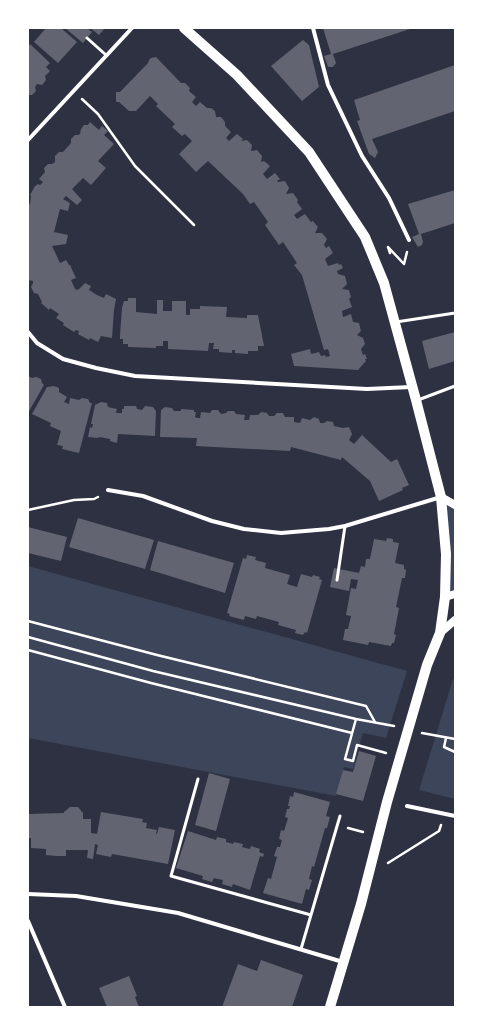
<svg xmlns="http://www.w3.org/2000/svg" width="483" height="1035" font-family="Karla,sans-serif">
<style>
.green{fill:#3c4559}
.building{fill:#626471}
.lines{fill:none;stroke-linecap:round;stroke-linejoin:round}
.path{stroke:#fff;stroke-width:2.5}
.service{stroke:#fff;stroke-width:3}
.minor{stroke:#fff;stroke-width:4}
.secondary{stroke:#fff;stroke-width:8}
.primary{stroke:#fff;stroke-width:10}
</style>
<rect width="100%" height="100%" fill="#2d3142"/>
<path class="green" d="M441 497 455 505V594L445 597Z
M28 566 407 671 386 738 363 733 353 769 344 767 336 796 28 738Z
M453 679H455V799L419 790Z"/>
<path class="building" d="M46 28H61L77 42 58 63 34 42Z
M65 28H87L92 32 83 43Z
M90 28H105L99 35Z
M323 28H413L333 54 336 63 333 67H328L324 56 331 54Z
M303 40 309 45 319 87 302 101 271 66Z
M30 44 50 63 46 67 50 71 45 76 46 80 42 85 37 84 35 87 36 91 32 95H28V45L29 46Z
M156 57 181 83H185L190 88 189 91 196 97 192 102 196 106 200 102 207 108H211L215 111 216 117H221L225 122V126L231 132 226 138 229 141 237 134 243 139 241 141 247 140 252 145 251 151 257 150 262 156 261 162 264 161 270 166 263 174 267 179 275 173 280 179 277 181 278 182 285 181 289 188 286 194 293 193 298 200 297 202 302 209 294 215 297 219 305 214 311 222 313 221 318 227 315 233H322L327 239 324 245 326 248 329 246 333 253 325 259 328 266 338 263 339 265 341 264 343 268 337 271 338 274 345 276 347 284 342 289 349 290 351 297 349 299 352 307 342 311 343 317 351 314 353 322 359 323 361 331 357 335 363 338 365 344 361 349 363 355 365 354 367 359H365L366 361 358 370 294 366 291 354 310 349 311 354 319 352 321 356 325 355 326 357 330 356 328 349 324 350 302 275 294 265 297 263 283 242 279 245 265 225 268 222 254 202 250 204 243 194 208 161 196 172 179 154 192 141 185 134 182 136 172 127 175 124 156 106 158 104 150 96 136 111H129L119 102H116V92H120L148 63 149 60 151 58Z
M455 65V111L372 139 378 152 375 158 369 154 357 121 360 120 354 100Z
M90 122 99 130 102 126 108 131 104 135 114 144 98 161 106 168 99 176 91 185 83 178 72 189 82 200 77 205 66 196 63 199 70 203 68 211 60 209 54 232 68 235 66 244 52 246 60 263 66 260 69 265H70L76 278 71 280 75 289 78 290 85 283 91 286 89 290 97 295 104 298 106 294 116 299 114 310 112 338 101 336 98 342 90 338 89 340 78 334 79 331 76 330 74 332 63 325 64 323 56 318 59 314 50 308 49 310 41 303 42 302 38 294 34 293 31 287 33 283V281L28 280V204H30L31 196 30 195 35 186H36L37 184 40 185 43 182 39 179 45 172 44 168 48 164H52L55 162V156L59 152H63L71 143V139L75 135H78L80 134 81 129 84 125H88Z
M455 190V223L421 234 423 242 422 245 418 247 412 237 419 234 408 204Z
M128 298H136V312L157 314V300H163V311H172V301H186V315H190V309H200V306L227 307 226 317 247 318V315H258L264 346H258V351H248V354L235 353V350H232V353L219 352V349H213L214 343H209L208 351 168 349V341H163V346H156V348L128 347V344H123V339H120V336L122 308 124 301H128Z
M455 332V361L429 369 422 341Z
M28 376 32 378 36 377 41 379 42 383 44 385 28 413Z
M54 386 59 388V392L67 397 64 402 69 404 70 398 79 400 82 398 88 399 90 403H92L79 453 62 449 63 446 57 445 61 431 50 426 51 423 32 414 47 387Z
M101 402 107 403 108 407 117 409 116 413H122V409H124V406H136L137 409 142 410 145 406 153 407 156 411 155 436 118 434 117 443 110 441V439L99 437 98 438 88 437 90 427 92 428 93 424H91L95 405Z
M165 407 172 408 174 411H181V409L194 410V412H196L195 417 197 418H200L201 412 210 413 212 410H218L220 413 222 414 226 413 228 411H234L236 414 245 415 244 420H249L250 415H258L261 412 267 413 269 416H274L277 413H283L285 417H294V422L300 423 302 418 310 420 314 417 319 419 320 423H324L327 421 333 422 334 426 343 428 349 427 352 434 349 440 354 444 362 435 391 462 397 459 409 485 402 488 403 490 379 501 370 481 342 457 341 460 291 447 290 451 196 446 197 438 160 437 161 410Z
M78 518 154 540 145 569 69 547Z
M28 527 67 537 61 561 28 553Z
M387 538 393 539V542L399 543 395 563 404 565V569L406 570 405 578H402L396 607 399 608 394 634 396 635 394 643H392L391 646 369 642 368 645 343 640 345 629H348L351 616 346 615 351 588 356 589 358 580 351 579 349 591 330 587 334 568 359 573 361 566 365 567 366 559H370L374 539 386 541Z
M158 541 234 563 225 593 150 570Z
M247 555 256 557 255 560 266 563 265 568 290 575 287 584 297 587 301 574 312 577 313 575 320 577 319 579 322 580 307 633 305 632 303 635 295 633 296 630 278 625 279 622 257 616 256 619 245 616 244 620 229 616 230 614 227 613 243 558 246 559Z
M359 751 376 756 363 801 336 794 343 770 353 772Z
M209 773 230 779 216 831 195 825Z
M294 792 330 802 326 816 330 817 327 828H325L314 867 312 866 309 879 312 880 309 890 306 889 302 904 263 893 268 878 271 879 277 857 274 856 277 847H280L282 840 279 839 281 830 284 831 288 818 285 817 287 809H289L290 806H288L290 796 293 797Z
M70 807H78L83 813V819H91V833L97 834 101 812 143 819 142 822 147 823 146 828 157 830 156 834H157L159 827 175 830 168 864 112 854 111 857 96 854 98 845 95 844 93 859 87 858 88 850H66V856H57L46 855V849L31 848V838H28V814L64 813V812Z
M188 831 216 840 217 837 226 839V842L233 844 234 842 243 844 242 847 250 849 251 846 260 849 259 852 264 854 263 857 260 856 250 890 233 884 232 887 222 884 223 880 218 879 214 878 212 882 202 879 203 876 176 868Z
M261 960 303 975 292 1007H222L238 964 257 971Z
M129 976 137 996 135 997 139 1007H107L99 988Z"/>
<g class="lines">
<path class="path" d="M82 99 98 114 135 166 194 225
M390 253 388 247 404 264 407 252
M28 510 74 500 94 499 98 497
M28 621 157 655 366 706 375 722
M28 637 153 671 356 719 394 726
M28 650 151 683 352 733
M356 719 345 759 353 761 357 745 386 753
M422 733 455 739
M446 738 444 747 455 752
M348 828 363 832
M388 863 439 831 441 825"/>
<path class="service" d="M87 38 106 55
M396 322 455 313
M418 400 455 386
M337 580 345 526
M198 779 171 876 311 915
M301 949 340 816"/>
<path class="minor" d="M313 28 328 85 362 156 389 198 409 240
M28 140 132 28
M28 332 37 343 63 359 96 368 135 376 367 389 411 387
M108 490 143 496 212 521 244 529 281 533 329 529 345 526 441 497
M407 806 455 816
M28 894 76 896 178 913 343 962
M28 921 65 1007"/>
<path class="secondary" d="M441 497 455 505
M445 597 455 594
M440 633 455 620"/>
<path class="primary" d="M184 28 237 75 309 152 365 237 384 283 416 400 441 497 446 554 445 597 440 633 427 665 387 802 361 904 330 1007"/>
</g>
<rect width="483" height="1035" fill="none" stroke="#ffffff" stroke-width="58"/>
</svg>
